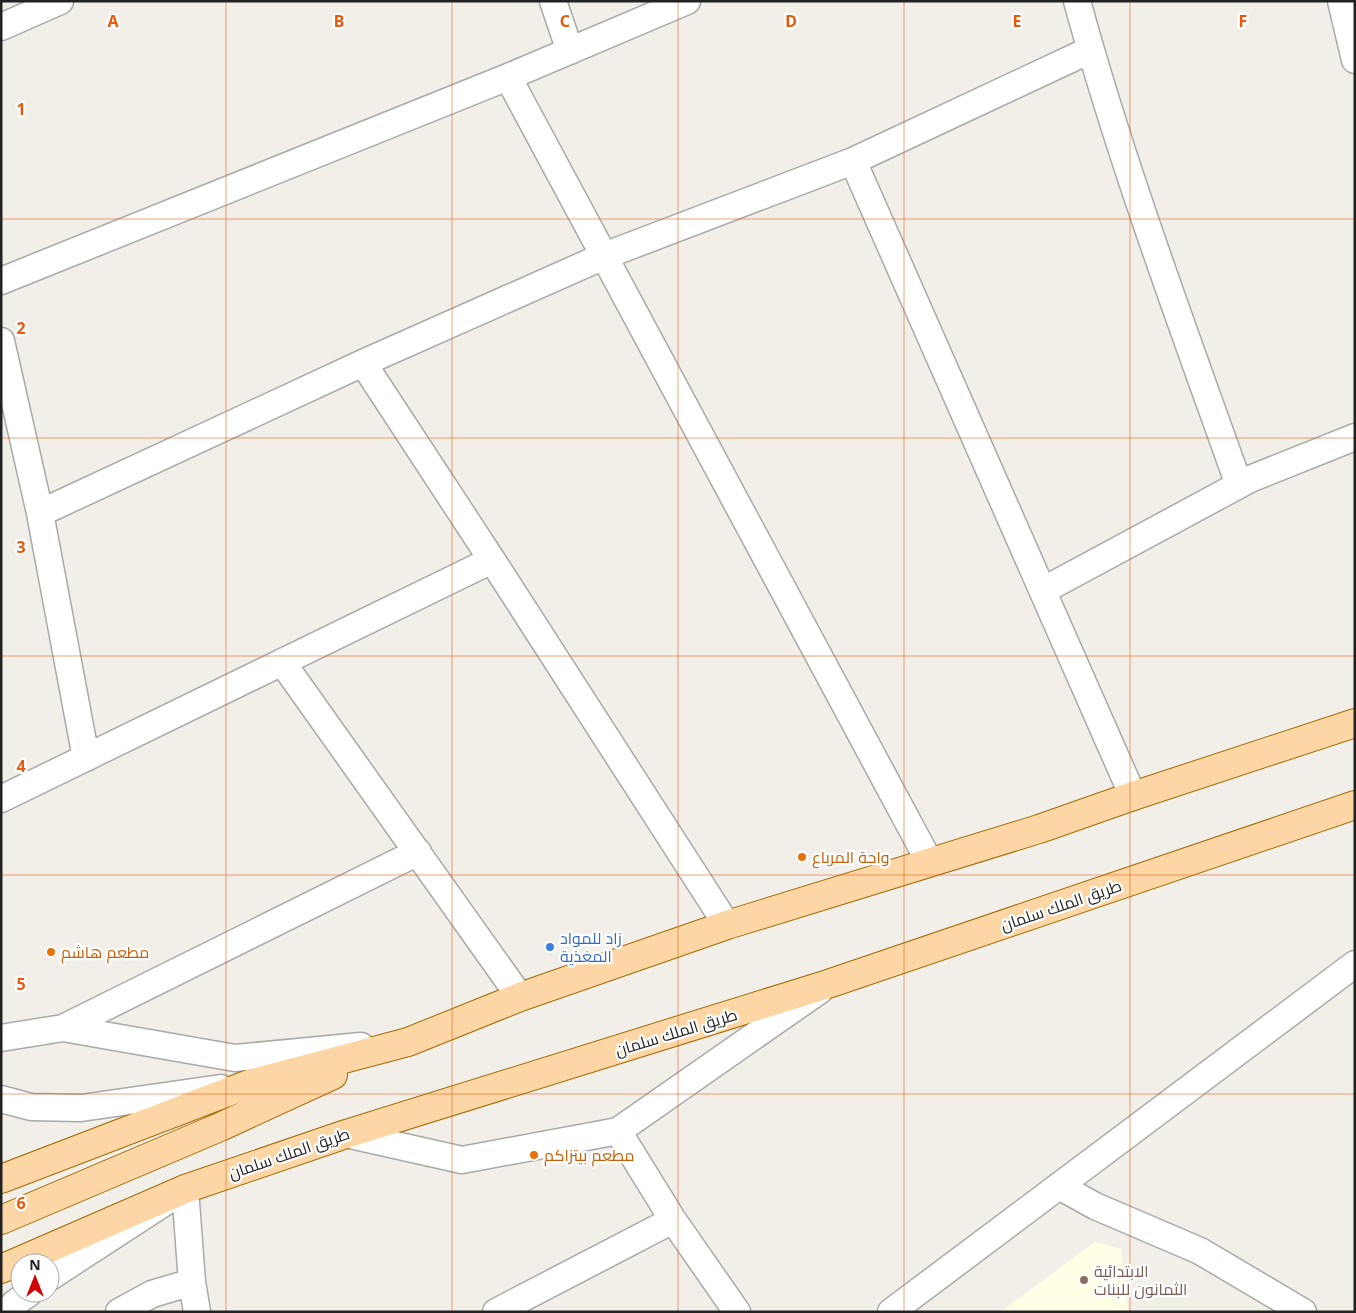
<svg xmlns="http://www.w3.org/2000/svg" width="1356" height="1313" font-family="'Noto Sans',Cairo,sans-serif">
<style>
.education{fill:#ffffe5}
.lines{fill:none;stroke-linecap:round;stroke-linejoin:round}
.minor-casing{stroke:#a9a9a9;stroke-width:29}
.major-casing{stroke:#a06b00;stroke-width:30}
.minor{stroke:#fff;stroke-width:26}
.major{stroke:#fcd6a4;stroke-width:28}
.grid{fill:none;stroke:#e8590c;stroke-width:1;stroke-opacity:0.55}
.food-dot{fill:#e8710a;stroke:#fff;stroke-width:2}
.shop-dot{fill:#3f7fe0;stroke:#fff;stroke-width:2}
.education-dot{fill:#8d6e63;stroke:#fff;stroke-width:2}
.labels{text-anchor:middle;stroke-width:4.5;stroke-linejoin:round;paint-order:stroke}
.food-label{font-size:16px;fill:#c56008;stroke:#fff;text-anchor:start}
.street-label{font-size:16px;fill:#222;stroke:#fff}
.shop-label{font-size:16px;fill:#366cbe;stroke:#fff;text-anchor:start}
.education-label{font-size:16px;fill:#785e54;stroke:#fff;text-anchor:start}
.grid-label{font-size:16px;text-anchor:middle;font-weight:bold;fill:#e8590c;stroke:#fff;stroke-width:4.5;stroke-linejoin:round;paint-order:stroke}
</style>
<rect width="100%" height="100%" fill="#f2efe9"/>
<path class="education" d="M1095 1242 1121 1249 1128 1312H1000Z"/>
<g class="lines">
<defs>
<path id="minor" d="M553 1 570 51
M1077 1C1122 165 1182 325 1239 485
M1341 1 1355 60
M1 27 60 1
M508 77 930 863
M853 161 1133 796
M1 281 508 77 687 1
M1 341 40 513 86 758
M363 363 492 560 727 925
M40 513 363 363 604 256 853 161 1090 50
M1044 590 1250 479 1355 437
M282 662 520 997
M1 799 492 560
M63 1028 235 1058 361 1046
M1 1038 63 1028 418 852
M1 1099 31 1107 81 1108 221 1088
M618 1131 673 1220 737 1312
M346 1134 462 1160 618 1131 820 990
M1059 1186 1095 1206 1200 1251 1303 1312
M50 1277 185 1189 192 1282 197 1312
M8 1312 15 1303 29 1293
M119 1312 152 1294 192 1282
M496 1312 673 1220
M891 1312 1355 964"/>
<path id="major" d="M1 1179 249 1084 408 1042 520 997 727 925 1039 829 1133 796 1355 723
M1 1220 220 1127 333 1075
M1 1269 185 1189 346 1134 828 984 1355 805"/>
</defs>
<use href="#minor" class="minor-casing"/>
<use href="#major" class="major-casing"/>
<use href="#minor" class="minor"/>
<use href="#major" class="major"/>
</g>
<path class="grid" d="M226 1V1312M452 1V1312M678 1V1312M904 1V1312M1130 1V1312M1 219H1355M1 438H1355M1 656H1355M1 875H1355M1 1094H1355"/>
<g class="food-dot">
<circle cx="802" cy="857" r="5"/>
<circle cx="51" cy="952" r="5"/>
<circle cx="534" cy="1155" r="5"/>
</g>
<circle class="shop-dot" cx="550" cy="947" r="5"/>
<circle class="education-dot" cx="1084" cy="1280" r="5"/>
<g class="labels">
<g class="food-label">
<text x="812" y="863">واحة المرباع</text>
<text x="61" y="958">مطعم هاشم</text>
<text x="544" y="1161">مطعم بيتزاكم</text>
</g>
<g class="street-label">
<text transform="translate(1061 905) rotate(-19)" y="6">طريق الملك سلمان</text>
<text transform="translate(676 1032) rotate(-17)" y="6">طريق الملك سلمان</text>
<text transform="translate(289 1153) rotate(-19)" y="6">طريق الملك سلمان</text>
</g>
<g class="shop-label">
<text x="560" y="944">زاد للمواد<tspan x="560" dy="18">المغذية</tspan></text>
</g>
<g class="education-label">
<text x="1094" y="1277">الابتدائية<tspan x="1094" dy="18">الثمانون للبنات</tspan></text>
</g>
</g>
<g class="grid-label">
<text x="113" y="27">A</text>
<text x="339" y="27">B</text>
<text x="565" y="27">C</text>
<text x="791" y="27">D</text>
<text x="1017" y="27">E</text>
<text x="1243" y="27">F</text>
<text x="21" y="115">1</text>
<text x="21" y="334">2</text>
<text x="21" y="553">3</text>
<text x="21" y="772">4</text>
<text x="21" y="990">5</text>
<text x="21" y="1209">6</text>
</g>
<rect width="1356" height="1313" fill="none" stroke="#222222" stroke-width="5"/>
<g transform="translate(35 1278)"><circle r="24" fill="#ffffff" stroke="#a7a7a7"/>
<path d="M0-4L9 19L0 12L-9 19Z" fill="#d40000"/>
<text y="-8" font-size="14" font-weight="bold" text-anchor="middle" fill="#222222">N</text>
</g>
</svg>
